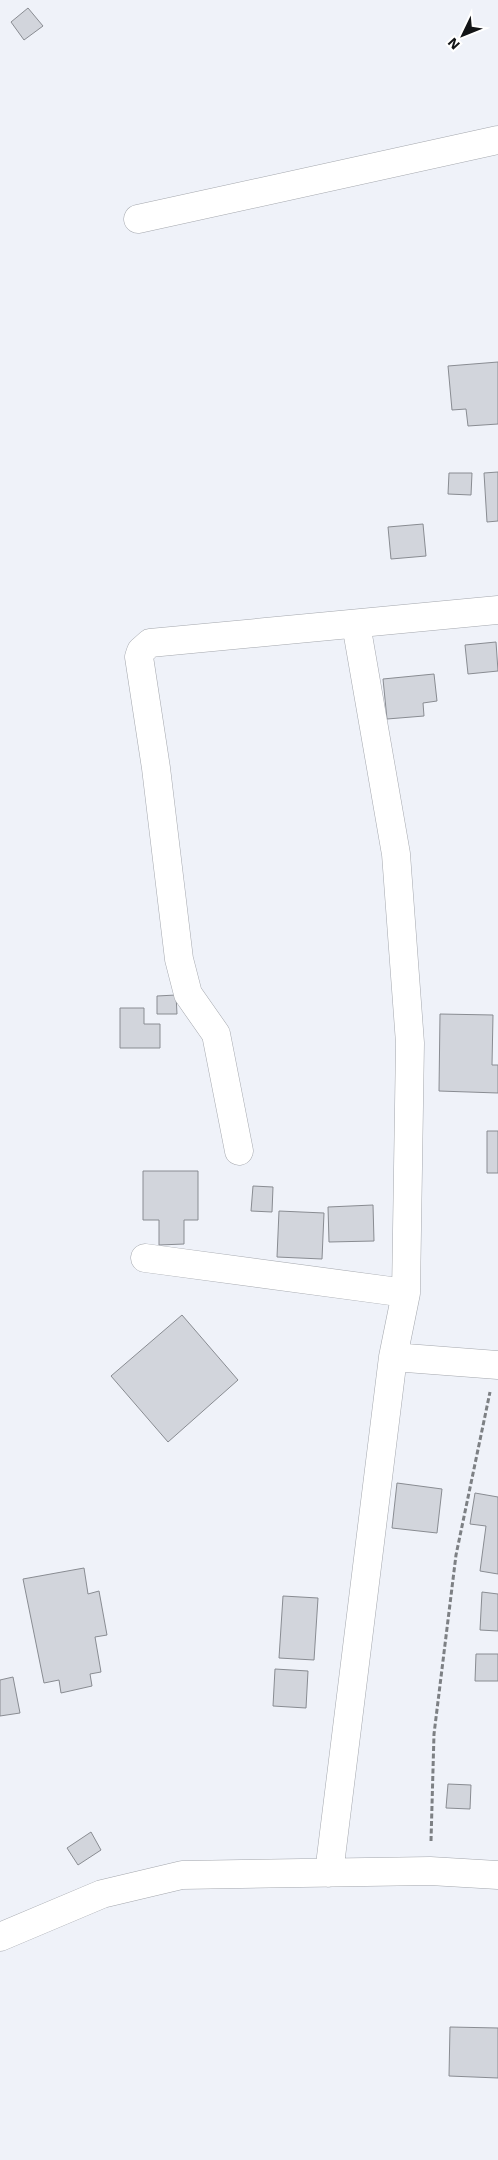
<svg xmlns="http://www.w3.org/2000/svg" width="498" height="2160" font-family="'Work Sans',sans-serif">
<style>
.building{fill:#d2d5dc;stroke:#898c92}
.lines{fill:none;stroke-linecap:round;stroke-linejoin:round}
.street-casing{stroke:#a4a7ad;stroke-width:29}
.path{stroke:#7d8084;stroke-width:3;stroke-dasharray:5 2.5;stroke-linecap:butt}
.street{stroke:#fff;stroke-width:28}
</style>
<rect width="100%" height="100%" fill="#eff2f9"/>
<path class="building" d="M28 8 43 26 24 40 11 22Z
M498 362V424L468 426 466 409 452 410 448 366Z
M498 472V521L487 522 484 473Z
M449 473H472L471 495 448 494Z
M423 524 426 556 391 559 388 527Z
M496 642 498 671 468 674 465 645Z
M434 674 437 701 423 703 424 716 387 719 383 679Z
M176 995 177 1014H157V996Z
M120 1008H144V1024H160V1048H120Z
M440 1014 493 1015 492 1065H498V1093L439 1091Z
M487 1131H498V1173H487Z
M143 1171H198V1220H184V1244L159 1245V1220H143Z
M253 1186 273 1187 272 1212 251 1211Z
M373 1205 374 1241 329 1242 328 1207Z
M279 1211 324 1213 322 1259 277 1257Z
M182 1315 238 1380 168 1442 111 1376Z
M397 1483 442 1489 437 1533 392 1528Z
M475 1493 498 1497V1574L480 1571 486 1526 470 1524Z
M84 1568 88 1594 99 1591 107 1635 95 1637 101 1672 90 1674 92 1686 61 1693 59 1680 44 1683 23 1579Z
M482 1592 498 1594V1631L480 1630Z
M283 1596 318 1598 314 1660 279 1658Z
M476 1654H498V1681H475Z
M275 1669 308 1671 306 1708 273 1706Z
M13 1677 20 1713 0 1716V1680Z
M448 1784 471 1785 470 1809 446 1808Z
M91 1832 101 1850 78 1865 67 1848Z
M450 2027 498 2028V2078L449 2076Z"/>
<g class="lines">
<defs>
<path id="street" d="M138 219 498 140
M239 1151 216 1034 188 994 179 959 156 768 139 657 141 651 150 643 498 610
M145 1258 406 1293
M393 1357 498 1365
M329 1873 393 1357 406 1293 410 1043 396 854 356 624
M0 1937 102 1894 182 1875 430 1871 498 1875"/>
</defs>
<use href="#street" class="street-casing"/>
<path class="path" d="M431 1841 434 1734 456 1555 490 1392"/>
<use href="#street" class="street"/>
</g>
<g transform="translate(463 35) rotate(227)" stroke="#ffffff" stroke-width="4" paint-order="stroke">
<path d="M0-4L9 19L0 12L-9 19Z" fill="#121416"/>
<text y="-8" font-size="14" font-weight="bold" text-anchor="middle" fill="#121416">N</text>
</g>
</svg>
